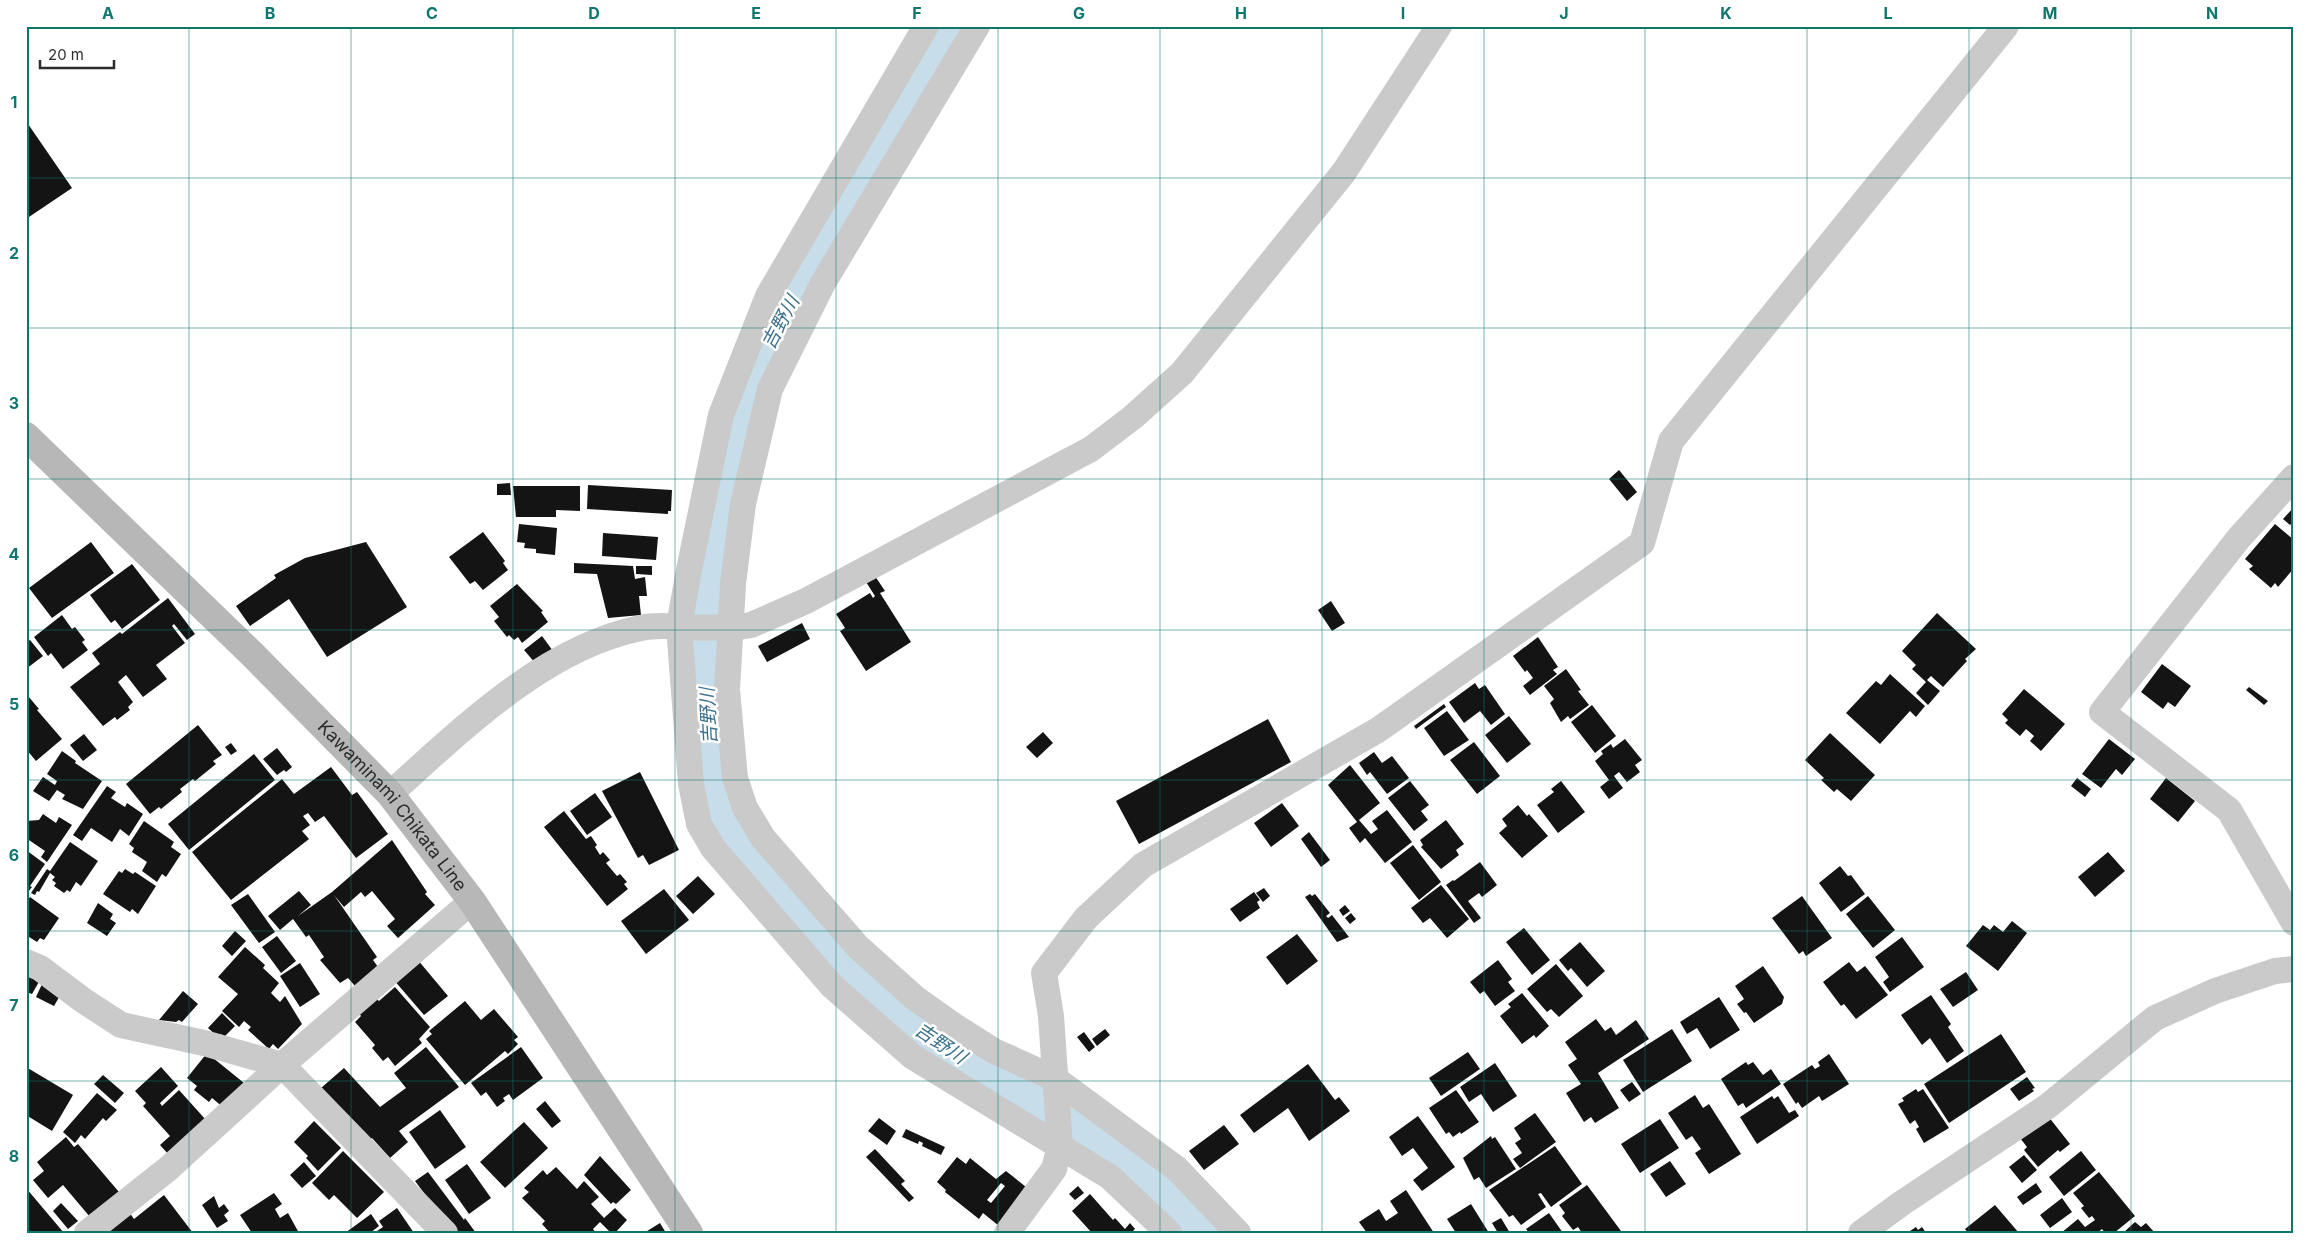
<svg xmlns="http://www.w3.org/2000/svg" width="2320" height="1259" font-family="Inter,'Noto Sans JP',sans-serif">
<style>
.lines{fill:none;stroke-linecap:round;stroke-linejoin:round}
.river{stroke:#c7deea;stroke-width:44}
.building{fill:#141414;fill-rule:evenodd}
.street{stroke:#cacaca;stroke-width:26}
.secondary{stroke:#b7b7b7;stroke-width:28}
.grid{fill:none;stroke:#0f766e;stroke-width:1;stroke-opacity:0.55}
.labels{text-anchor:middle;stroke-width:5;stroke-linejoin:round;paint-order:stroke}
.street-label{font-size:18px;fill:#2d2d2d;stroke:#fff}
.water-label{font-size:19px;font-style:italic;fill:#3d728e;stroke:#fff}
.neatline{fill:none;stroke:#0f766e;stroke-width:2}
.grid-label{font-size:16px;text-anchor:middle;font-weight:bold;fill:#0f766e}
</style>
<rect width="100%" height="100%" fill="#fff"/>
<g class="lines">
<path class="river" d="M951 26 862 173 770 339 753 377 707 586 705 708 715 806 733 834 809 922 889 1005 944 1049 1079 1121 1125 1155 1205 1233"/>
</g>
<path class="building" d="M26 121 72 188 26 219Z
M1619 470 1637 492 1627 501 1609 479Z
M510 483 511 495H497V484Z
M588 485 672 490 671 511H668V514L587 509Z
M513 486H580V511L556 510V517H516Z
M2294 507V521L2290 525 2283 519Z
M519 524 557 528 555 555 536 553V549L524 548 525 543 517 542Z
M2275 524 2294 540V568L2278 587 2275 583 2271 588 2249 569 2253 566 2245 559Z
M483 532 505 561 503 563 508 570 483 590 475 581 470 584 449 557Z
M603 533 658 537 656 560 602 556Z
M91 542 114 573 52 618 29 588Z
M366 542 407 607 327 657 289 599 250 626 236 606 276 578 274 575 305 558Z
M574 563 633 566 635 579 645 577 647 596H639L641 615 608 618 597 574 574 573Z
M132 564 160 600 122 629 115 620 111 623 90 595Z
M636 566H652V575L636 574Z
M875 576 885 591 880 593 911 642 866 671 840 631 845 628 836 614 870 593 873 598 875 596 866 582Z
M517 584 543 611 541 612 548 622 522 643 518 637 514 640 509 635 507 637 494 621 499 617 490 606Z
M168 598 195 634 187 640 174 624 172 626 185 643 156 665 167 679 143 697 126 675 118 682 133 702 128 707 130 710 117 720 115 717 103 726 70 687 100 664 92 653 120 632 122 634Z
M1331 601 1345 623 1332 631 1318 610Z
M1937 613 1976 649 1965 659 1967 661 1943 687 1931 676 1927 680 1940 691 1928 705 1916 693 1926 682 1912 669 1916 665 1902 651Z
M62 615 72 629 75 627 85 640 82 642 88 650 63 669 51 653 48 656 34 637Z
M802 623 810 639 767 662 758 646Z
M542 636 553 651 536 664 524 650Z
M1538 637 1558 667 1553 670 1557 674 1530 695 1523 686 1533 678 1527 670 1525 672 1513 656Z
M30 640 43 656 26 669V642Z
M2162 664 2191 686 2175 707 2168 702 2163 709 2141 692Z
M1566 669 1581 690 1578 691 1589 705 1570 719 1568 716 1561 722 1550 703 1554 699 1544 686Z
M1890 674 1925 706 1916 717 1910 711 1880 744 1846 713 1876 681 1881 685Z
M1475 683 1479 689 1485 685 1505 714 1491 725 1480 711 1464 723 1449 702Z
M2249 687 2268 701 2264 705 2246 690Z
M2024 689 2065 724 2041 751 2030 741 2034 736 2026 729 2020 736 2005 723 2008 720 2002 714Z
M28 696 39 709 37 710 62 739 36 761 26 749V698Z
M1444 704 1446 707 1416 729 1414 726Z
M1592 705 1616 736 1595 753 1571 722Z
M1447 711 1469 740 1444 756 1424 728Z
M1509 716 1531 744 1507 763 1485 735Z
M1268 719 1291 762 1139 844 1116 801Z
M198 725 222 755 213 761 216 764 195 781 193 779 180 789 182 792 161 809 159 807 150 814 126 784Z
M1043 732 1053 743 1037 758 1026 747Z
M1830 733 1875 775 1851 801 1837 789 1834 792 1821 780 1824 778 1805 760Z
M84 734 97 750 83 761 70 745Z
M1625 739 1642 760 1635 765 1640 772 1627 782 1619 772 1614 776 1623 788 1609 799 1600 787 1609 780 1595 761 1603 754 1601 751 1611 744 1613 748Z
M2109 739 2135 759 2122 775 2116 769 2101 788 2082 774Z
M1474 742 1500 776 1477 794 1450 760Z
M231 743 237 751 231 755 225 747Z
M277 748 292 767 286 772 284 770 277 775 263 759Z
M62 751 76 761 75 763 102 781 83 809 62 799 65 795 57 790 49 801 33 791 43 777 55 785 57 781 47 774Z
M1374 752 1382 763 1392 756 1409 778 1387 794 1370 772 1367 775 1359 763Z
M254 754 275 780 189 850 168 824Z
M1350 765 1380 803 1359 820 1371 834 1378 829 1372 821 1387 810 1412 842 1385 863 1365 838 1360 843 1349 828 1357 822 1328 785Z
M331 767 352 795 357 792 388 834 356 858 324 816 315 822 308 813 303 816 310 825 302 831 309 839 231 900 192 852 282 779 294 794Z
M640 772 679 850 649 865 643 855 638 858 602 791Z
M2077 778 2091 789 2085 797 2071 786Z
M2166 778 2195 801 2178 822 2150 799Z
M1410 781 1429 805 1421 811 1428 820 1414 831 1388 798Z
M1561 781 1585 812 1558 833 1537 805 1554 792 1551 789Z
M107 786 116 792 111 798 125 807 127 803 143 814 129 836 120 829 112 842 91 828 82 841 73 835Z
M595 793 612 817 587 835 570 811Z
M1282 803 1299 826 1271 847 1254 823Z
M1518 805 1527 816 1529 814 1548 836 1522 858 1499 833 1507 826 1502 819Z
M564 811 586 839 591 836 597 845 595 847 600 855 603 852 610 860 606 863 617 876 620 874 627 882 624 884 628 889 607 906 544 827Z
M43 814 56 823 59 817 72 825 47 862 41 857 45 851 26 838V821L39 820Z
M1446 820 1464 844 1456 850 1459 855 1441 869 1421 847 1423 845 1420 840Z
M144 821 174 842 171 847 181 854 166 877 162 874 157 882 142 871 147 862 132 852 134 848 129 844Z
M1309 832 1330 860 1321 867 1301 839Z
M392 840 427 892 425 894 435 905 398 938 387 926 395 919 372 891 365 897 361 892 344 907 334 895 377 957 373 960 378 967 355 986 348 978 340 983 320 960 324 957 309 935 306 937 293 919 280 930 268 916 299 891 311 905 298 916 332 892Z
M70 842 98 861 81 886 76 882 70 892 67 890 64 893 54 886 56 883 52 880 55 877 50 873 39 892 37 891 35 895 31 893 47 869 50 871Z
M1413 845 1441 882 1419 900 1390 863Z
M26 850 45 864 30 886 32 887 28 892 26 891Z
M2108 852 2125 871 2095 897 2078 877Z
M1480 862 1497 885 1482 897 1479 893 1468 901 1481 918 1474 923 1446 885 1453 880 1454 881Z
M1840 866 1848 876 1851 875 1865 894 1841 912 1819 883Z
M125 869 133 874 135 872 156 886 138 914 132 909 130 912 103 894 119 871 122 873Z
M698 876 715 894 693 914 676 896Z
M1441 885 1469 919 1447 938 1430 918 1423 923 1411 908Z
M1264 888 1270 896 1263 902 1256 893Z
M664 889 689 920 646 954 621 921Z
M1254 892 1260 900 1257 902 1260 908 1240 922 1230 909Z
M248 894 275 932 259 943 231 905Z
M1310 894 1312 896 1315 894 1330 913 1326 916 1328 918 1332 915 1349 937 1337 942 1305 897Z
M1802 896 1832 938 1806 956 1803 951 1799 954 1772 918Z
M1868 896 1895 930 1873 948 1846 914Z
M30 897 59 918 44 940 40 938 37 942 26 935V902Z
M98 903 113 914 110 919 116 923 107 936 87 923Z
M1345 905 1350 911 1343 916 1339 910Z
M1351 913 1356 919 1350 924 1345 918Z
M2012 921 2027 933 1998 971 1966 946 1983 925 1990 930 1994 925 2003 932Z
M1524 928 1550 960 1532 975 1506 942Z
M235 931 246 941 232 956 222 946Z
M1297 934 1318 961 1287 985 1266 957Z
M277 936 296 961 281 973 262 947Z
M1902 937 1924 967 1890 992 1883 982 1889 977 1875 957Z
M1580 942 1605 971 1587 987 1571 968 1568 971 1559 960Z
M245 947 265 965 263 968 279 983 271 993 280 1002 285 996 302 1024 278 1049 273 1044 269 1049 248 1030 251 1027 244 1021 239 1027 222 1011 238 994 218 977Z
M417 959 448 996 424 1015 393 979Z
M1498 960 1512 979 1508 982 1515 991 1495 1006 1484 991 1480 994 1470 982Z
M1849 962 1857 972 1865 966 1888 995 1856 1019 1844 1004 1841 1006 1823 982Z
M300 963 320 994 300 1007 280 976Z
M1556 964 1583 996 1559 1017 1551 1009 1547 1012 1527 989Z
M1763 966 1784 997 1782 1004 1754 1023 1746 1012 1744 1013 1737 1004 1744 999 1735 986Z
M26 972 40 980 32 994 26 992Z
M1966 972 1978 990 1953 1007 1940 989Z
M43 982 62 992 54 1006 36 997Z
M395 987 430 1027 419 1039 422 1043 395 1066 388 1057 383 1061 372 1048 375 1045 355 1022 361 1016 359 1013 376 998 379 1001Z
M183 991 198 1004 182 1022 179 1020 176 1022 159 1020Z
M1522 993 1549 1026 1536 1038 1534 1035 1522 1044 1500 1016 1511 1007 1508 1004Z
M1931 995 1951 1024 1948 1027 1964 1051 1947 1063 1930 1038 1922 1045 1901 1015Z
M1719 997 1740 1030 1710 1049 1697 1028 1687 1034 1680 1022Z
M465 1001 481 1020 494 1009 518 1037 514 1040 518 1044 508 1054 505 1051 465 1085 426 1039 432 1034 429 1031Z
M222 1013 235 1026 224 1037 221 1034 218 1037 208 1028Z
M1596 1019 1605 1031 1611 1027 1616 1035 1636 1020 1649 1039 1598 1073 1619 1108 1595 1123 1591 1117 1584 1122 1566 1093 1581 1084 1568 1065 1577 1059 1565 1042Z
M1105 1029 1110 1035 1097 1046 1092 1039Z
M1672 1029 1692 1061 1643 1092 1623 1060Z
M1084 1032 1095 1047 1089 1052 1077 1037Z
M2001 1034 2026 1072 1949 1123 1924 1084Z
M426 1047 459 1087 399 1131 408 1142 390 1158 372 1138 368 1141 321 1088 344 1068 380 1107 406 1088 394 1073Z
M521 1047 543 1078 513 1100 509 1094 503 1098 505 1101 497 1107 486 1092 481 1096 471 1083Z
M1468 1052 1480 1069 1441 1096 1429 1078Z
M207 1053 244 1083 224 1108 212 1098 209 1102 194 1090 197 1086 187 1078Z
M1829 1054 1849 1084 1822 1101 1819 1096 1802 1108 1798 1102 1796 1104 1783 1084 1812 1065 1815 1069 1820 1066 1818 1062Z
M1746 1062 1748 1065 1753 1062 1763 1075 1771 1069 1781 1084 1746 1108 1743 1103 1738 1106 1721 1079Z
M1495 1063 1517 1096 1493 1112 1481 1094 1469 1102 1460 1087Z
M1308 1064 1335 1100 1339 1097 1350 1111 1309 1141 1288 1108 1254 1133 1240 1115Z
M26 1067 73 1095 52 1131 26 1115Z
M161 1067 178 1086 160 1103 162 1106 179 1090 206 1120 169 1155 160 1145 170 1136 143 1106 146 1103 135 1091Z
M103 1075 124 1093 115 1103 94 1084Z
M2027 1077 2035 1088 2032 1089 2034 1091 2019 1101 2010 1089Z
M1632 1082 1641 1094 1629 1102 1620 1090Z
M1916 1089 1918 1092 1923 1089 1949 1128 1924 1143 1916 1129 1919 1127 1915 1120 1910 1124 1898 1104 1904 1101 1902 1098Z
M1456 1090 1479 1122 1461 1134 1460 1132 1453 1137 1449 1132 1446 1134 1429 1108Z
M97 1093 117 1110 106 1121 103 1118 85 1139 81 1135 75 1143 63 1132Z
M1695 1095 1703 1108 1709 1104 1741 1154 1709 1174 1695 1153 1701 1149 1692 1136 1686 1140 1668 1113Z
M1772 1096 1774 1099 1778 1096 1789 1113 1795 1110 1799 1116 1757 1144 1740 1117Z
M545 1101 561 1121 552 1128 536 1109Z
M440 1110 466 1147 435 1169 409 1132Z
M1535 1113 1556 1142 1520 1168 1513 1159 1522 1153 1515 1143 1521 1139 1514 1128Z
M1418 1116 1455 1167 1422 1191 1413 1180 1428 1168 1413 1148 1402 1156 1389 1137Z
M2048 1116 2070 1144 2060 1152 2058 1150 2038 1167 2024 1150 2027 1147 2020 1138Z
M879 1118 896 1131 887 1145 868 1131Z
M1660 1119 1679 1148 1640 1173 1621 1144Z
M314 1121 341 1148 318 1171 306 1158 308 1156 294 1142Z
M524 1122 548 1148 505 1188 480 1162Z
M1224 1125 1239 1144 1204 1170 1189 1151Z
M906 1129 945 1147 941 1155 922 1146 923 1143 919 1141 918 1144 902 1137Z
M1491 1136 1492 1139 1495 1137 1516 1169 1486 1188 1479 1177 1474 1180 1463 1158Z
M66 1137 74 1147 78 1144 119 1192 90 1217 63 1185 48 1198 33 1180 44 1171 37 1162Z
M1555 1146 1582 1184 1551 1207 1541 1193 1538 1194 1546 1207 1521 1225 1513 1215 1509 1217 1489 1190Z
M875 1149 905 1181 901 1184 914 1198 909 1202 866 1157Z
M343 1151 384 1192 357 1218 334 1195 329 1200 312 1183Z
M2081 1151 2096 1170 2064 1196 2049 1177Z
M2024 1155 2037 1170 2022 1183 2009 1167Z
M600 1156 631 1190 616 1204 613 1202 611 1204 584 1175Z
M957 1157 966 1164 970 1158 996 1179 1006 1171 1026 1187 999 1226 983 1213 979 1219 945 1192 946 1190 937 1182ZM1001 1183 1005 1186 991 1203 987 1200Z
M1670 1161 1686 1184 1666 1197 1650 1174Z
M304 1162 316 1176 302 1188 290 1175Z
M467 1164 491 1198 469 1214 445 1180Z
M556 1167 577 1189 584 1181 599 1197 591 1204 604 1218 615 1208 627 1220 615 1233H611L600 1222 593 1229 596 1233H550L542 1224 545 1221 522 1198 529 1192 524 1188 543 1170 547 1175Z
M428 1172 464 1220 465 1218 476 1233H454L415 1181Z
M2099 1172 2135 1216 2114 1233H2105L2102 1229 2097 1233H2061L2078 1219 2085 1227 2095 1220 2092 1216 2089 1218 2081 1208 2084 1206 2073 1193Z
M2036 1183 2042 1192 2023 1205 2017 1197Z
M1587 1185 1621 1231 1619 1233H1582L1578 1227 1573 1230 1562 1216 1565 1213 1559 1205Z
M1078 1186 1084 1193 1075 1200 1069 1194Z
M26 1188 64 1233H26Z
M1406 1190 1434 1233H1367L1359 1222 1379 1209 1386 1221 1398 1213 1390 1201Z
M274 1193 282 1204 275 1209 280 1218 288 1213 299 1233H252L240 1215Z
M1090 1194 1113 1220 1115 1218 1125 1229 1130 1223 1135 1229 1131 1233H1092L1072 1211Z
M164 1195 193 1233H102L129 1212 134 1219Z
M214 1196 219 1208 224 1204 229 1211 224 1215 228 1221 217 1228 202 1205Z
M2062 1198 2072 1212 2050 1228 2040 1215Z
M61 1203 78 1221 68 1229 53 1211Z
M1471 1204 1489 1233H1456L1447 1219Z
M1995 1205 2019 1233H1968L1965 1229Z
M397 1208 414 1233H374L383 1227 379 1221Z
M1549 1213 1563 1233H1529L1526 1229Z
M371 1214 379 1226 370 1233H345Z
M1501 1218 1510 1233H1498L1492 1223Z
M2135 1222 2141 1227 2146 1223 2155 1233H2123Z
M660 1223 666 1233H644Z
M1916 1227 1918 1230 1922 1227 1926 1233H1907Z"/>
<g class="lines">
<path class="street" d="M926 26 768 296 721 415 689 570 679 626 691 784 699 824 713 848 832 986 913 1057 1110 1177 1169 1233
M977 26 823 283 770 389 743 504 733 584 727 690 735 778 745 808 763 838 858 947 915 998 956 1027 994 1051 1054 1078 1177 1169 1238 1233
M2294 477 2239 538 2102 712 2229 810 2294 923
M390 794C461 730 545 647 641 628 658 624 673 627 690 627 706 628 723 627 739 627L751 625 806 601 1091 449 1133 417 1182 373 1344 172 1439 26
M26 962 40 968 84 1001 121 1025 204 1043 282 1065 445 1233
M87 1233 169 1168 282 1065 472 901
M1007 1233 1054 1169 1060 1146 1051 1016 1044 973 1086 918 1143 865 1378 730 1642 543 1671 441 2006 26
M1861 1233 1902 1203 2048 1106 2155 1018 2215 991 2275 971 2294 969"/>
<path class="secondary" id="s1" d="M26 436 253 655 390 794 472 901 689 1233"/>
</g>
<path class="grid" d="M189 26V1233M351 26V1233M513 26V1233M675 26V1233M836 26V1233M998 26V1233M1160 26V1233M1322 26V1233M1484 26V1233M1645 26V1233M1807 26V1233M1969 26V1233M2131 26V1233M26 178H2294M26 328H2294M26 479H2294M26 630H2294M26 780H2294M26 931H2294M26 1081H2294"/>
<g class="labels">
<g class="street-label">
<text dy="6" stroke="none"><textPath href="#s1" startOffset="521">Kawaminami Chikata Line</textPath></text>
</g>
<g class="water-label">
<text transform="translate(780 322) rotate(-62)" y="7">吉野川</text>
<text transform="translate(708 716) rotate(-93)" y="7">吉野川</text>
<text transform="translate(941 1043) rotate(34)" y="7">吉野川</text>
</g>
</g>
<rect width="2320" height="1259" fill="none" stroke="#ffffff" stroke-width="55"/>
<path d="M40 60v8h74v-8" fill="none" stroke="#2d2d2d" stroke-width="2.5"/>
<text x="48" y="60" font-size="15" fill="#2d2d2d" stroke="#ffffff" stroke-width="4" paint-order="stroke">20 m</text>
<rect x="28" y="28" width="2264" height="1204" class="neatline"/>
<g class="grid-label">
<text x="108" y="19">A</text>
<text x="270" y="19">B</text>
<text x="432" y="19">C</text>
<text x="594" y="19">D</text>
<text x="756" y="19">E</text>
<text x="917" y="19">F</text>
<text x="1079" y="19">G</text>
<text x="1241" y="19">H</text>
<text x="1403" y="19">I</text>
<text x="1564" y="19">J</text>
<text x="1726" y="19">K</text>
<text x="1888" y="19">L</text>
<text x="2050" y="19">M</text>
<text x="2212" y="19">N</text>
<text x="14" y="108">1</text>
<text x="14" y="259">2</text>
<text x="14" y="409">3</text>
<text x="14" y="560">4</text>
<text x="14" y="710">5</text>
<text x="14" y="861">6</text>
<text x="14" y="1011">7</text>
<text x="14" y="1162">8</text>
</g>
</svg>
